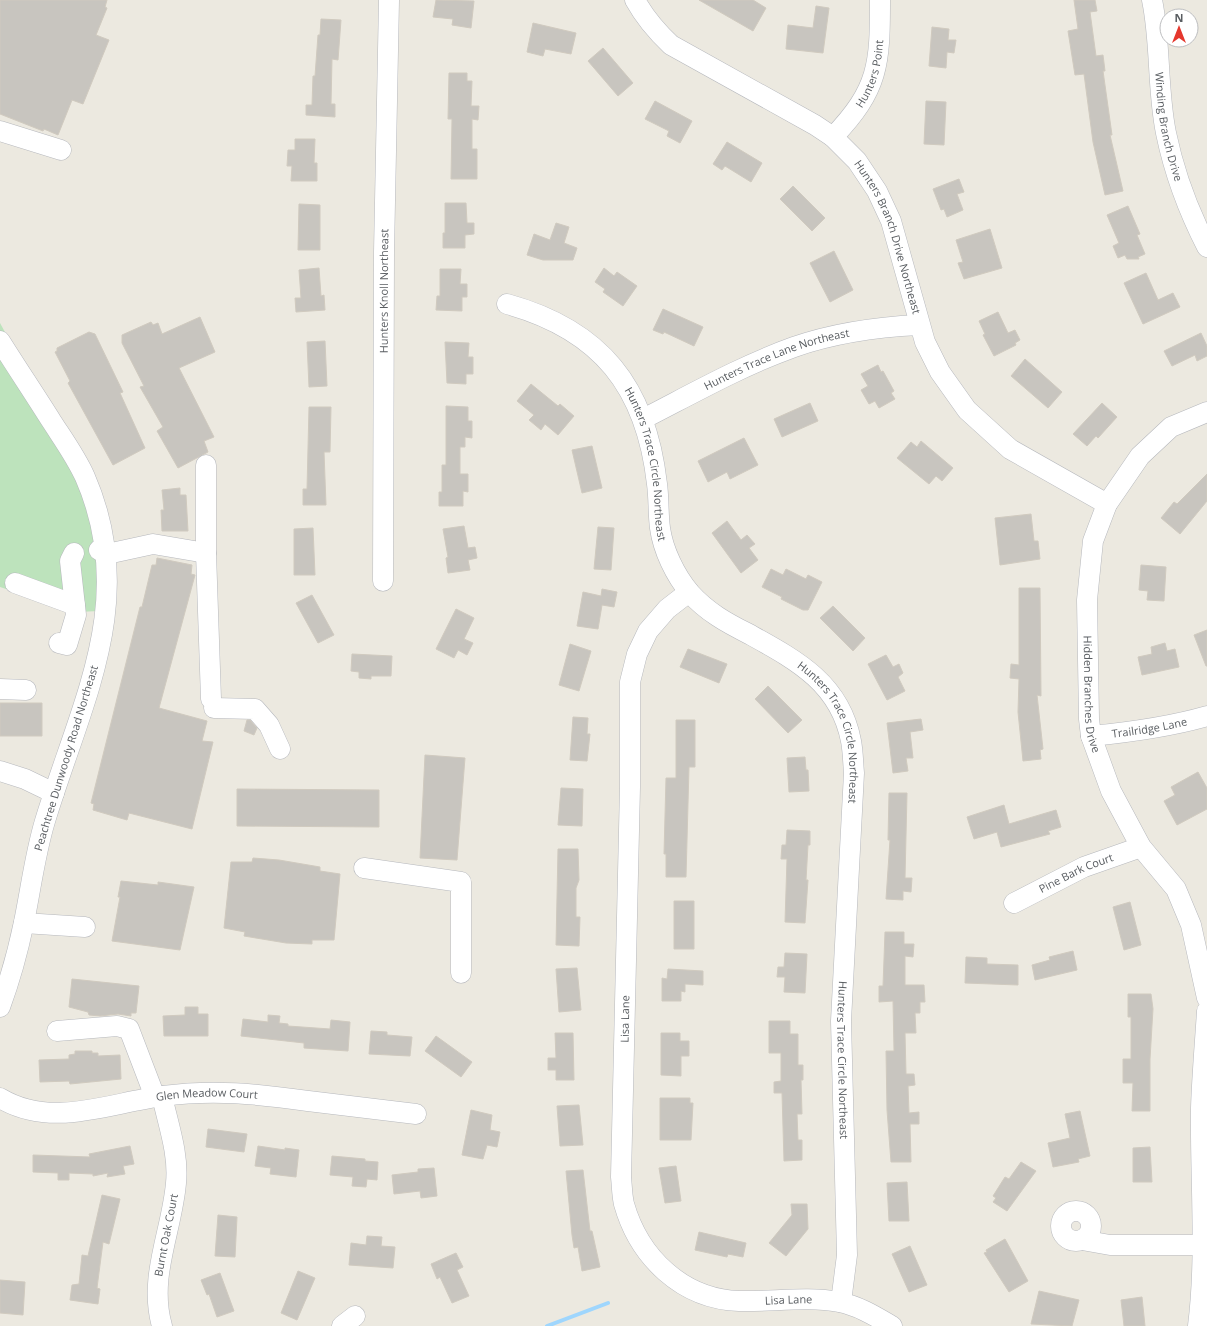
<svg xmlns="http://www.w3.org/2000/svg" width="1207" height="1326" font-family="'Open Sans',sans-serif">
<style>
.green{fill:#bde3bc}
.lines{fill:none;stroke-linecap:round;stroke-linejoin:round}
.stream{stroke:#9fd6fd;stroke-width:4}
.building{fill:#c8c5bf;stroke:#d0cabf}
.minor-casing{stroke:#b6b8bd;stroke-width:21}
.minor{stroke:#fff;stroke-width:20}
.labels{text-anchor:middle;stroke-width:4;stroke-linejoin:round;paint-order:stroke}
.street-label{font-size:11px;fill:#595d61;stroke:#fff}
</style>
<rect width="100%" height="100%" fill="#ece9e0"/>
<path class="green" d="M0 323 100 506V611L76 612 0 587Z"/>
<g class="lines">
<path class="stream" d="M547 1326 608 1303"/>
</g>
<path class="building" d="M0 0H107L105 7 107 8 96 35 109 40 83 104 72 100 58 135 44 129 43 131 0 114Z
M436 0 474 1 471 28 452 25 453 19 433 17Z
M699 0H753L766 8 753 31Z
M1074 0H1095L1097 11 1090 12 1096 56 1103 55 1105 71H1103L1112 135H1110L1123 191 1105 195 1093 142 1084 74 1075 75 1068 31 1078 29Z
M816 6 829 8 823 53 786 49 788 25 813 28Z
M321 19 341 20 338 60 332 59 331 104H335V117L306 115V105H312L313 76H315L318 35H320Z
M533 23 576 33 571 54 545 49 543 56 527 52Z
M932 27 949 29 948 40H956L954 53 947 52 946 68 929 66Z
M603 48 633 83 618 96 588 61Z
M449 73H467V81H472L471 106H479L478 120 472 119V149H477V179H451L452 119H448Z
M655 101 692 121 680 143 667 136 669 131 645 119Z
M926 101 946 102 944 145 924 144Z
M295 139H315L314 163H317V181H291L292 166H287L288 150H295Z
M727 142 762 163 751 182 725 166 722 170 713 164Z
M959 179 964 192 957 194 963 210 947 217 944 209 941 210 933 189Z
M793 186 825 218 812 231 780 199Z
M445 203H466L467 223H474V234L465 235V248H443V233H445Z
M299 204 320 205V250H298Z
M1128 206 1140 234 1137 235 1145 254 1138 257 1139 259H1127L1125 255 1118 258 1113 246 1119 243 1107 215Z
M556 223 569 227 564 243 577 248 573 260H543L527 255 534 234 550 240Z
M990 229 1002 268 964 279 958 263 963 262 956 240Z
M834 251 853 290 830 302 810 263Z
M319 268 321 296 324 295 325 310 296 312 295 298H301L299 270Z
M604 268 614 276 617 272 637 286 623 306 603 292 605 289 595 282Z
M440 269H461L460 284H467V297H462V311L436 310 437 296H440Z
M1146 273 1158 300 1173 293 1180 307 1143 324 1124 283Z
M663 309 703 327 694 346 664 332 663 334 653 330Z
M998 312 1008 333 1015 330 1020 340 1015 343 1016 345 994 356 983 335 985 334 979 321Z
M200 317 215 352 179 368 214 437 204 441 208 452 178 468 157 431 163 427 140 387 144 386 122 343V335L151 322 153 325 158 323 162 334Z
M89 332 95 334 123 392 120 393 145 448 113 465 68 383 70 381 55 352 57 351V348Z
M1201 333 1207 346V356L1197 361 1195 355 1172 366 1164 351Z
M325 341 327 386 309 387 307 342Z
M445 342 469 343 468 357H473V374H466V384L447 383Z
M1025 359 1062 392 1048 408 1011 376Z
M878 365 881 372 883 371 894 391 891 393 895 399 879 408 875 401 869 404 861 390 868 386 861 374Z
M531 384 558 406 560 404 574 416 558 435 545 424 541 430 529 420 534 415 517 401Z
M810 403 818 421 782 437 774 419Z
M1102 403 1117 417 1098 438 1096 436 1087 446 1073 434Z
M446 406 468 407V421H472V438L465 437V447H460V474H468V492L463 491V506H439V492H442V465H446Z
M309 407H331L330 452H324L326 505H303V489H307Z
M744 438 758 465 730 479 727 472 708 482 698 461Z
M921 441 953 468 942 481 936 476 929 484 897 458 911 442 917 447Z
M592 446 602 488 582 493 572 450Z
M1207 474V501L1180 534 1161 518 1174 502 1177 504Z
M180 488V495H186L188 531H162L161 510H164L162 490Z
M1031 514 1034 541H1038L1040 559 1000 565 995 518Z
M727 521 741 540 747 535 755 544 749 548 758 560 741 573 712 533Z
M464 526 468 548 475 547 477 558 468 560 470 570 448 573 446 558 448 557 443 529Z
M598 527 614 528 611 570 594 569Z
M313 528 315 575H294V529Z
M157 558 192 565 191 574 195 575 159 708 207 721 202 741 213 742 192 829 129 813 127 820 93 810 94 804 91 803 140 607H142L152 565H156Z
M1141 565 1166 567 1164 601 1147 600 1148 591 1139 590Z
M771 569 783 575 786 569 806 579 808 575 822 582 808 610H803L781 599 782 597 762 587Z
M1019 588H1040L1041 696 1037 695 1043 749 1040 750 1041 759 1023 761 1018 712 1019 679 1010 678 1011 664 1019 665Z
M602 589 617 592 614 607 602 605 598 629 577 626 583 592 601 596Z
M312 595 334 635 318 643 296 603Z
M833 606 865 638 853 651 820 618Z
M456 609 474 618 464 639 473 643 467 655 458 650 454 658 436 649Z
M1207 630V666H1206L1194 635Z
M1165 643 1167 651 1175 649 1179 667 1142 675 1138 657 1152 654 1151 647Z
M570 644 591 651 579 691 559 685Z
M688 649 727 664 719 683 680 667Z
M352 654 392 656 391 676H371V679L359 678V672L351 671Z
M886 655 893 667 899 664 903 673 898 677 905 691 887 700 868 664Z
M768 686 802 720 788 733 755 699Z
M0 703H42V736H0Z
M573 717 588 718 587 734H590L587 761 570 760Z
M921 719 923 730 910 732 913 758H906L908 771 893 773 887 723Z
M247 720H250L257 728 254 735 244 731Z
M676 720H695V767H689L686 877H666V854H664L666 778H676Z
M425 755 465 758 457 860 420 858Z
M805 757 806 770H808L809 791 789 792 787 758Z
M1198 772 1207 788V809L1177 825 1164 801 1175 795 1171 787Z
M561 788 583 789 582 826 558 825Z
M237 789 379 790V827L237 826Z
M889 793H907L905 878H912L911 892 903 891V900L886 899 890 840H888Z
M1004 805 1009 824 1056 810 1061 827 1048 831 1050 834 1001 847 997 832 974 839 967 817Z
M787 830 810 831V845H808L806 880H808L805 923 785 922 787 859H781L782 845H786Z
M558 849H578L579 880 576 888V917H580L579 946 556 945Z
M253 858 279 860 320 867V871L340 874 334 940H312V944L286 943 244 936 245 932 224 928 231 862H252Z
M121 881 158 885V882L194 887 180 950 112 941 120 897H118Z
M674 901H694V949H674Z
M1130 902 1141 945 1124 950 1113 907Z
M885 932H904V944H914L913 957 905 956V985H924L925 1002H920V1013H915L916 1033H905L906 1074H914L915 1085 908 1086 909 1113 919 1112V1124H910L911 1162H891L887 1110 886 1051H894L893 1001 879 1002V986H883Z
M1073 951 1077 970 1035 980 1032 965 1050 960 1049 957Z
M785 953 807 954 805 993 784 992 785 977H777L778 967H784Z
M966 957 987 958V964L1018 965V985L965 983Z
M577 968 581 1010 559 1012 556 969Z
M668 969 703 971V985L685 984V992L681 991V1001H662V978L667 979Z
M72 979 139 986 136 1013H131V1016L118 1014 100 1016 89 1015 88 1012 69 1007Z
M1128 994H1151L1153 1009 1150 1059V1111H1132L1133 1083H1123V1059H1131V1017H1128Z
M185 1007H198V1014H208V1036H164L163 1016 185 1015Z
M268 1015 280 1016 279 1023 288 1024V1026L330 1029 331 1020 350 1022 348 1051 304 1048V1043L241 1036 243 1019 268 1022Z
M769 1021H790V1034H798V1065H803V1080H801L802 1114H797L798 1140H802V1160L784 1161 782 1093H774V1082L781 1081V1053H769Z
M371 1031 387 1032V1035L412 1037 410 1056 369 1054Z
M555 1033H573L574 1080H556V1070H548V1058H556Z
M661 1033H680V1041H689V1056H681V1076L661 1075Z
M436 1036 472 1062 461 1077 425 1051Z
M75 1051H92V1053H98V1056L120 1055 121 1079 70 1084 69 1081 40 1082 39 1060 69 1059V1055L75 1054Z
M660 1098H690V1103H693L691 1140H660Z
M579 1105 583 1145 560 1146 557 1106Z
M471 1110 492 1115 490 1130 500 1132 497 1147 487 1145 483 1159 462 1155Z
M1080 1111 1090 1156 1078 1159 1079 1162 1053 1167 1048 1143 1070 1138 1065 1114Z
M208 1129 247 1134 244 1152 206 1147Z
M130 1146 134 1164 123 1166 125 1174 107 1177 108 1173 93 1176V1174L69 1173V1180H58V1173L33 1172V1155L90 1157 89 1154Z
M258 1146 285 1150V1148L299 1150 296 1177 270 1174 271 1168 255 1166Z
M1150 1147 1152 1182H1133V1148Z
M332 1156 365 1159V1161L378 1162 377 1180 367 1179 366 1187 352 1186 353 1177 330 1175Z
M1021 1162 1036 1171 1007 1211 993 1202 996 1198 993 1196 1005 1177 1009 1179Z
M676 1166 681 1201 665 1203 659 1168Z
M434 1168 437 1196 421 1198 420 1191 394 1194 392 1175 418 1172V1169Z
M583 1170 590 1231H592L600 1267 582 1271 578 1247 574 1248 572 1235 566 1171Z
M907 1182 909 1221H889L887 1183Z
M102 1195 120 1199 109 1244 103 1242 97 1288 100 1289 98 1304 70 1300 72 1285 79 1284 82 1255 88 1256Z
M791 1204H807L808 1229 786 1256 769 1243 792 1215Z
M218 1215 237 1217 235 1257 215 1256Z
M699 1232 746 1243 743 1257 728 1254 727 1257 695 1250Z
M367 1236 382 1237 381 1246 395 1247 393 1268 349 1265 351 1243 366 1245Z
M1005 1239 1028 1281 1009 1292 984 1253 987 1252 986 1250Z
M910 1246 927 1285 909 1292 892 1254Z
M456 1253 463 1267 457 1270 469 1296 452 1303 440 1277 437 1279 431 1264Z
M298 1271 315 1278 297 1320 281 1313Z
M220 1273 234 1311 217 1317 209 1294 207 1295 201 1280Z
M0 1280 25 1282 23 1315 0 1313Z
M1039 1291 1079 1300 1072 1326 1031 1324Z
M1142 1297 1145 1326H1124L1121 1300Z"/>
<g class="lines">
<defs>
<g id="minor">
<path id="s1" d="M635 0C645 18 656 31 671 45L815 125 833 137 857 161 877 191 891 221 925 342 940 372 967 410 1010 449 1107 504"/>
<path id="s2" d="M1152 0C1161 43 1157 89 1166 133 1174 172 1189 212 1207 247"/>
<path d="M0 131 61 150"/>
<path id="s3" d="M833 137C879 89 880 64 880 0"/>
<path id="s4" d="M507 304C601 330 646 387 657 484 659 498 658 513 660 528 663 550 675 575 690 593 707 612 727 623 749 634 796 660 840 683 851 741 853 751 853 762 854 773L841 1021 847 1255 841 1302"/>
<path d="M0 341C17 368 35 395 52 422 63 439 76 457 85 477 139 601 81 702 45 821 35 854 31 888 24 922 18 951 10 980 0 1007"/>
<path id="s5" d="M1207 412 1171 427 1140 456 1107 504 1093 541 1087 600 1089 719 1091 736 1111 791 1141 847 1176 889 1191 925 1207 998"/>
<path id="s6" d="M643 419C692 394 741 366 794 347 834 333 877 327 919 325"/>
<path d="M99 550 107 554 153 544 206 553V465"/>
<path d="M206 553 211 699"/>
<path id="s7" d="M383 581 384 252 389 0"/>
<path d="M15 583 75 605"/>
<path id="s8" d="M689 592 667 609 648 631 637 654 630 682V787L621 1177C622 1186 622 1196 624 1204 639 1257 682 1299 739 1301 772 1302 807 1296 839 1302 859 1306 875 1316 892 1326"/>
<path d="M59 643 67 645 76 615 70 561 74 553"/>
<path d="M0 689 26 690"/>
<path d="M214 708 255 709 269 725 280 749"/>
<path id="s9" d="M1091 736C1131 732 1169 727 1207 716"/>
<path d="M0 771 25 779 54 793"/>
<path d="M364 868 461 882V973"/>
<path id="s10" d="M1014 903 1084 867 1141 847"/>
<path d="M24 923 85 927"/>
<path d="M57 1031 117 1026 129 1029 155 1097"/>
<path d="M162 1096C168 1124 179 1154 176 1183 172 1231 148 1277 162 1326"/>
<path id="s11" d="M0 1098C52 1129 108 1103 163 1096 214 1089 257 1094 308 1101 344 1105 380 1110 416 1114"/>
<circle cx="1076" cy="1226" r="15"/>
<path d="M1082 1240 1110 1245H1203"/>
<path d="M342 1326 355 1316"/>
<path d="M1198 1326C1207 1254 1200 1180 1201 1108 1202 1076 1205 1043 1207 1011"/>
</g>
</defs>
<use href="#minor" class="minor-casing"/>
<use href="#minor" class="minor"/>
</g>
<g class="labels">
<g class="street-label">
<text dy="4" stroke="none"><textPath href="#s3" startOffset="75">Hunters Point</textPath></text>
<text dy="4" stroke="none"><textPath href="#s2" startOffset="128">Winding Branch Drive</textPath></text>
<text dy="4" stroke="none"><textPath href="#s1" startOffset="361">Hunters Branch Drive Northeast</textPath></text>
<text dy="4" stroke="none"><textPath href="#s7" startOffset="290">Hunters Knoll Northeast</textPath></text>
<text dy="4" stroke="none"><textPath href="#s6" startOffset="147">Hunters Trace Lane Northeast</textPath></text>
<text dy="4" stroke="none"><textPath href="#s4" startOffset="230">Hunters Trace Circle Northeast</textPath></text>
<text dy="4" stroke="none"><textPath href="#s5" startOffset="333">Hidden Branches Drive</textPath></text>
<text dy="4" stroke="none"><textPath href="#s9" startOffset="59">Trailridge Lane</textPath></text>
<text dy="4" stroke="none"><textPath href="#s4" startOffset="578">Hunters Trace Circle Northeast</textPath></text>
<text transform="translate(66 758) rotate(-73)" y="4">Peachtree Dunwoody Road Northeast</text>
<text dy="4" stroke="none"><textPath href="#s10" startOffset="69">Pine Bark Court</textPath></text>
<text transform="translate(625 1019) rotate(-89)" y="4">Lisa Lane</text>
<text dy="4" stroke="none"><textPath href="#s4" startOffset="914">Hunters Trace Circle Northeast</textPath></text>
<text dy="4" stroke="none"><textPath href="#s11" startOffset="211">Glen Meadow Court</textPath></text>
<text transform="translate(166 1235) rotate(-79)" y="4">Burnt Oak Court</text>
<text dy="4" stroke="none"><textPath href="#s8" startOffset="844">Lisa Lane</textPath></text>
</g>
</g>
<g transform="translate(1179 28)"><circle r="19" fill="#ffffff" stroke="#bdbec0"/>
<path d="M0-3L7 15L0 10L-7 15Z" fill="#e5372d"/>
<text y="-6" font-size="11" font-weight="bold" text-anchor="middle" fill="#595d61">N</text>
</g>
</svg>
